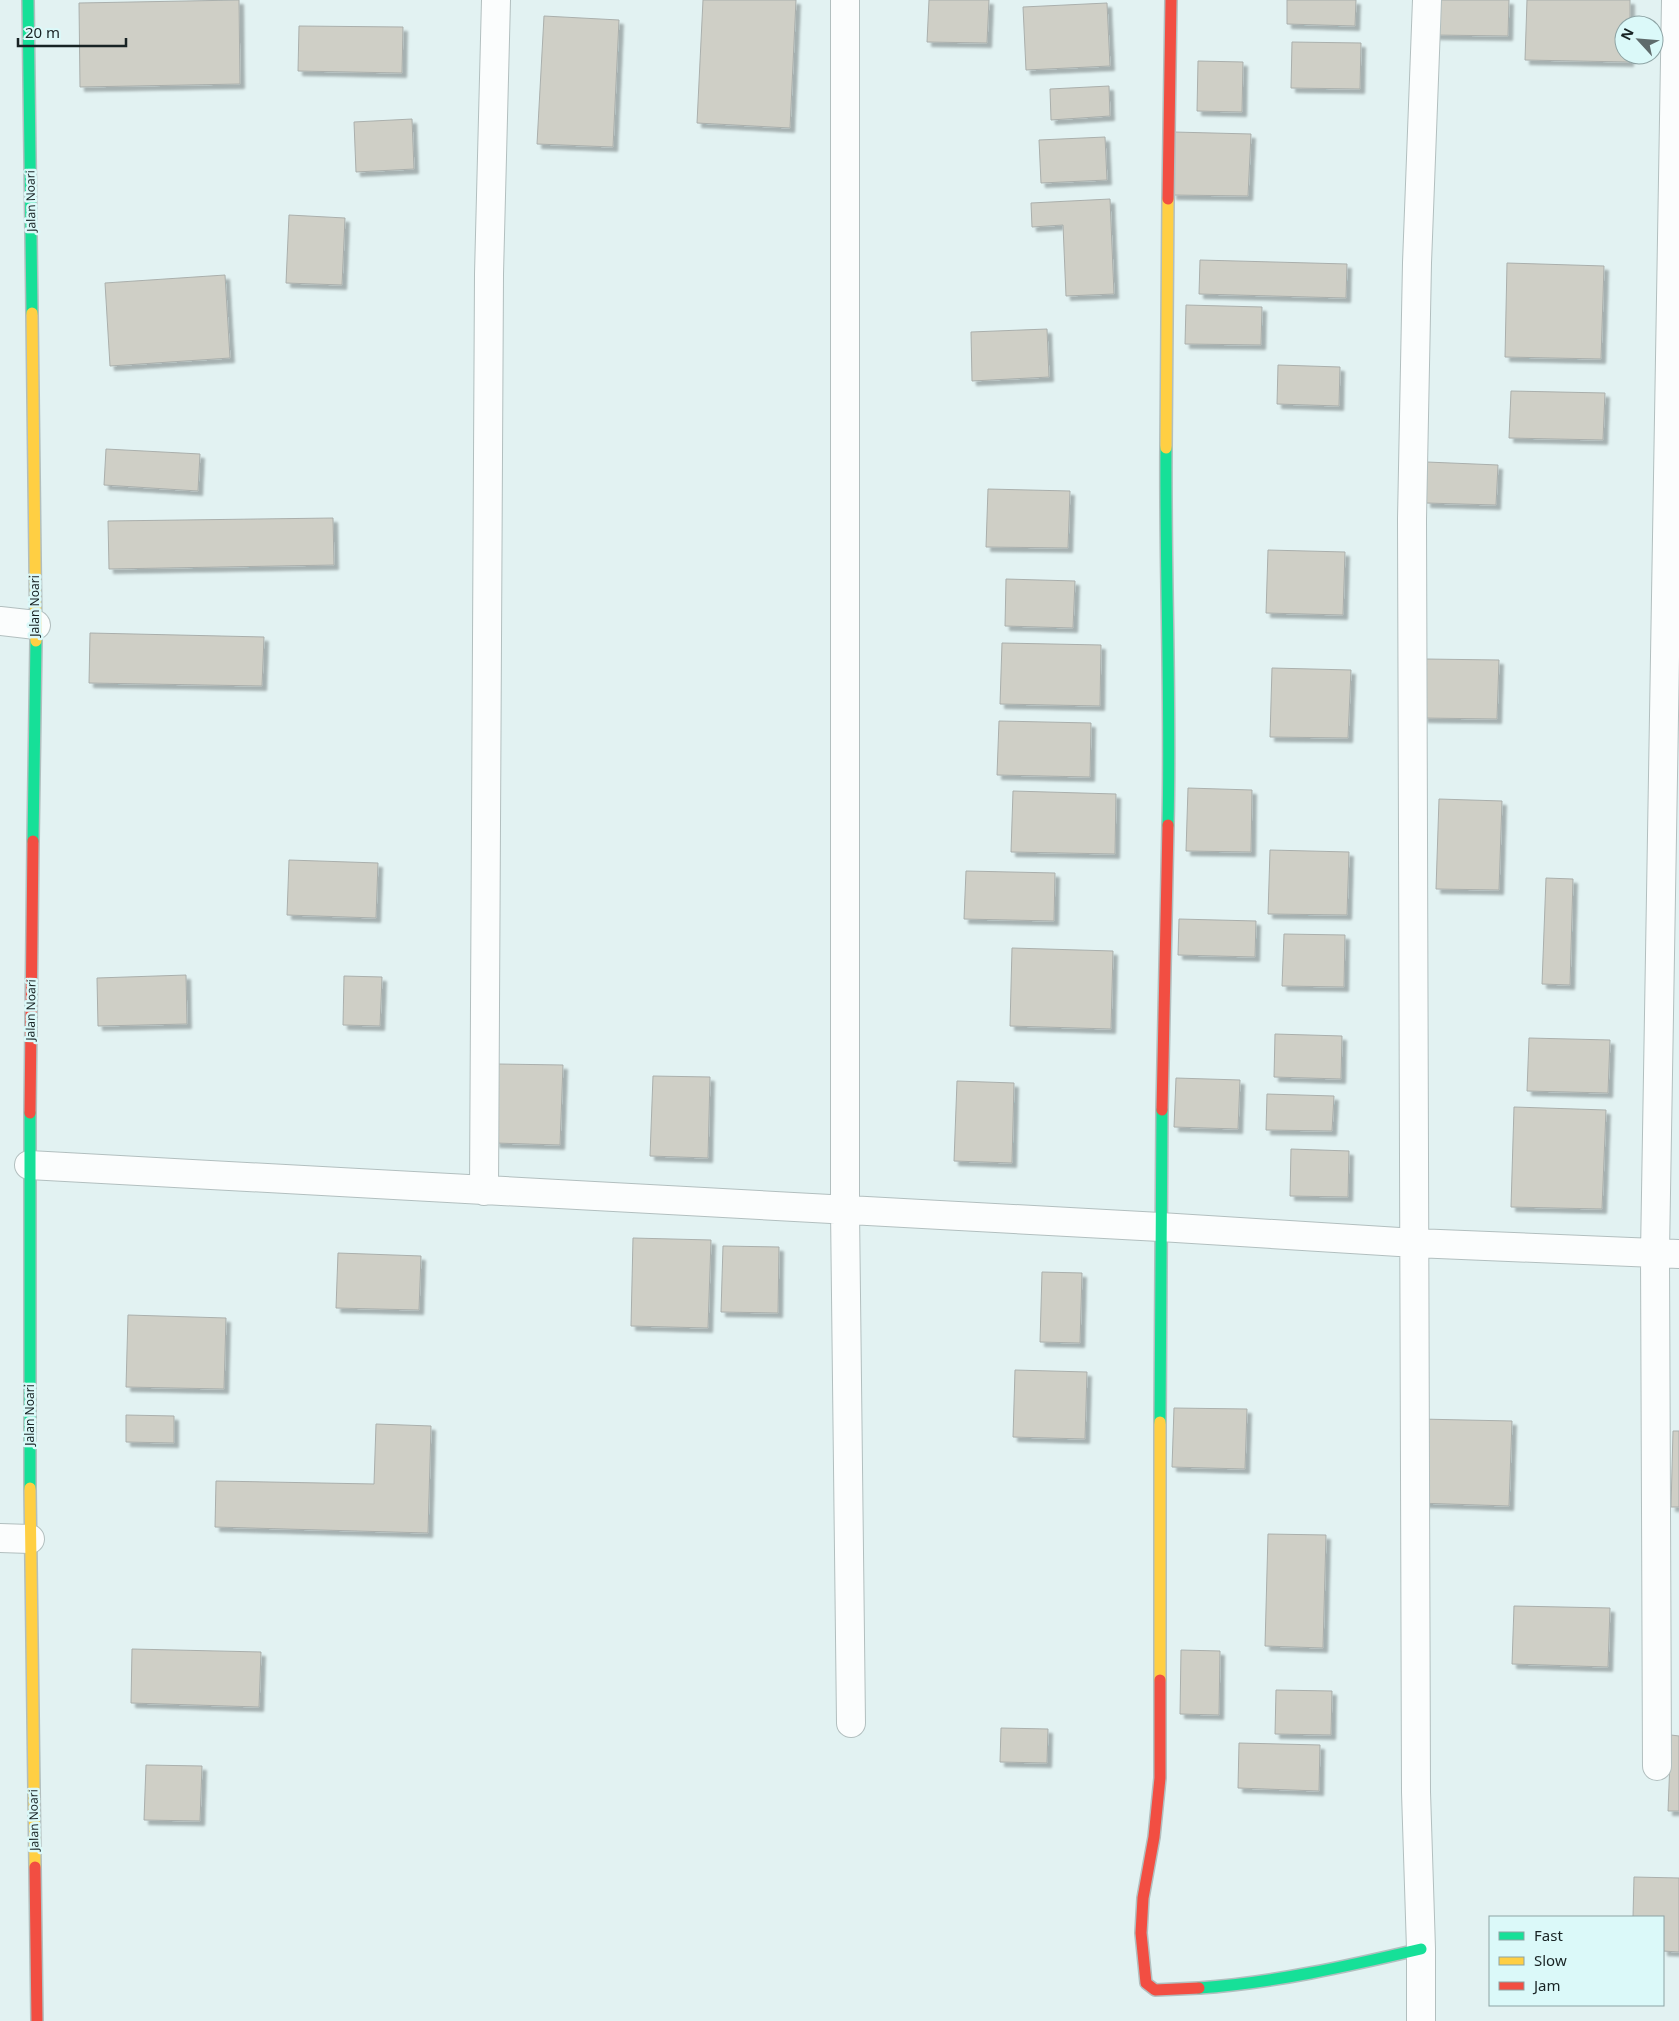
<svg xmlns="http://www.w3.org/2000/svg" width="1679" height="2021" font-family="'Noto Sans',sans-serif">
<style>
.building{fill:#cfcfc6;stroke:#aaafac;filter:url(#shadow)}
.lines{fill:none;stroke-linecap:round;stroke-linejoin:round}
.street-casing{stroke:#b2bfbf;stroke-width:30}
.fast-casing{stroke:#b2bfbf;stroke-width:14}
.slow-casing{stroke:#b2bfbf;stroke-width:14}
.jam-casing{stroke:#b2bfbf;stroke-width:14}
.street{stroke:#fbfdfd;stroke-width:28}
.fast{stroke:#16e098;stroke-width:11}
.slow{stroke:#ffcf43;stroke-width:11}
.jam{stroke:#f24e42;stroke-width:11}
.labels{text-anchor:middle;stroke-width:5;stroke-linejoin:round;paint-order:stroke}
.street-label{font-size:12px;fill:#182324;stroke:#dbf9f9}
</style>
<defs>
<filter id="shadow"><feDropShadow dx="4.5" dy="4.5" stdDeviation="1" flood-color="#0004"/></filter>
</defs>
<rect width="100%" height="100%" fill="#e2f2f2"/>
<path class="building" d="M239 0 240 84 80 87 79 3Z
M703 0H796L790 128 697 123Z
M929 0H989L987 43 927 42Z
M1287 0H1356L1355 26 1287 24Z
M1435 0H1509L1508 36 1434 35Z
M1527 0H1630V25H1624V55H1629V62L1525 60Z
M1107 3 1110 66 1026 70 1023 7Z
M544 16 619 20 613 147 537 144Z
M299 26 403 27 402 73 298 71Z
M1292 42 1361 43 1360 89 1291 88Z
M1198 61 1243 62 1242 112 1197 111Z
M1109 86 1110 116 1051 120 1050 89Z
M412 119 414 169 356 172 354 122Z
M1174 132 1251 134 1248 196 1172 195Z
M1105 137 1107 180 1041 183 1039 140Z
M1110 199 1114 294 1066 296 1063 225 1032 227 1031 203Z
M289 215 345 218 342 285 286 283Z
M1200 260 1347 264 1346 298 1199 294Z
M1507 263 1604 266 1601 359 1505 357Z
M225 275 230 358 110 366 105 283Z
M1186 305 1262 307 1261 345 1185 344Z
M1047 329 1049 377 972 381 971 332Z
M1278 365 1340 367 1339 406 1277 404Z
M1511 391 1605 393 1603 440 1509 438Z
M106 449 200 454 198 491 104 485Z
M1427 462 1498 465 1496 505 1426 503Z
M988 489 1070 491 1068 548 986 547Z
M333 518 334 565 109 569 108 521Z
M1268 550 1345 552 1343 615 1266 613Z
M1006 579 1075 581 1073 628 1005 626Z
M90 633 264 637 262 686 89 683Z
M1002 643 1101 645 1100 706 1000 704Z
M1425 659 1499 660 1497 719 1423 718Z
M1272 668 1351 670 1348 738 1270 737Z
M999 721 1091 723 1090 777 997 775Z
M1188 788 1252 790 1251 852 1186 851Z
M1013 791 1116 794 1115 854 1011 852Z
M1439 799 1502 801 1499 890 1436 889Z
M1270 850 1349 852 1347 915 1268 914Z
M289 860 378 863 376 918 287 915Z
M966 871 1055 873 1054 921 964 919Z
M1546 878 1573 879 1570 985 1542 984Z
M1179 919 1256 921 1255 957 1178 955Z
M1284 934 1345 935 1344 987 1282 986Z
M1012 948 1113 951 1111 1029 1010 1026Z
M186 975 187 1024 98 1026 97 978Z
M344 976 382 977 380 1026 343 1025Z
M1275 1034 1342 1036 1341 1079 1274 1077Z
M1529 1038 1610 1040 1608 1093 1527 1091Z
M498 1064 563 1065 560 1145 495 1143Z
M653 1076 710 1077 708 1158 650 1156Z
M1176 1078 1240 1080 1238 1129 1174 1127Z
M957 1081 1014 1083 1012 1163 954 1161Z
M1267 1094 1334 1096 1332 1131 1266 1130Z
M1514 1107 1606 1110 1602 1209 1511 1207Z
M1291 1149 1349 1151 1348 1197 1290 1196Z
M633 1238 711 1240 708 1328 631 1326Z
M723 1246 779 1247 778 1313 721 1312Z
M338 1253 421 1256 419 1310 336 1308Z
M1042 1272 1082 1273 1080 1343 1040 1342Z
M128 1315 226 1318 224 1389 126 1387Z
M1015 1370 1087 1372 1085 1439 1013 1437Z
M1174 1408 1247 1409 1245 1469 1172 1467Z
M126 1415 174 1416V1443L126 1442Z
M1420 1419 1512 1421 1509 1506 1417 1503Z
M376 1424 431 1426 428 1533 215 1527 216 1481 374 1484Z
M1673 1431H1679V1507H1671Z
M1268 1534 1326 1535 1323 1648 1265 1646Z
M1514 1606 1610 1608 1608 1667 1512 1664Z
M132 1649 261 1652 259 1707 131 1703Z
M1181 1650 1220 1651 1219 1715 1180 1714Z
M1276 1690 1332 1691 1331 1735 1275 1734Z
M1001 1728 1048 1729 1047 1763 1000 1762Z
M1671 1735 1679 1736V1811H1668Z
M1239 1743 1320 1745 1319 1791 1238 1788Z
M146 1765 202 1766 200 1821 144 1820Z
M1634 1877 1679 1878V1952L1663 1951V1917H1633Z"/>
<g class="lines">
<defs>
<path id="street" d="M845 0V1210L851 1723
M0 621 36 625
M29 1165 1160 1227 1415 1243 1679 1254
M484 1191 489 274 496 0
M0 1538 30 1539
M1657 1766 1655 1253 1676 0
M1421 2021V1949L1416 1792 1412 519 1417 263 1427 0"/>
<path id="fast" d="M28 0 32 313
M1166 448C1165 574 1171 700 1168 825
M33 841 36 641
M30 1113V1488
M1160 1422 1162 1110
M1199 1988C1273 1983 1348 1966 1421 1949"/>
<path id="slow" d="M32 313 36 641
M1166 448 1168 199
M1160 1422V1680
M30 1488 35 1867"/>
<path id="jam" d="M1168 199 1171 0
M1162 1110 1168 825
M30 1113 33 841
M1160 1680V1778L1154 1837 1143 1898 1141 1933 1146 1983 1155 1990 1199 1988
M35 1867 37 2021"/>
</defs>
<use href="#street" class="street-casing"/>
<use href="#fast" class="fast-casing"/>
<use href="#slow" class="slow-casing"/>
<use href="#jam" class="jam-casing"/>
<use href="#street" class="street"/>
<use href="#fast" class="fast"/>
<use href="#slow" class="slow"/>
<use href="#jam" class="jam"/>
</g>
<g class="labels">
<g class="street-label">
<text transform="translate(31 201) rotate(-91)" y="4">Jalan Noari</text>
<text transform="translate(35 606) rotate(-90)" y="4">Jalan Noari</text>
<text transform="translate(31 1010) rotate(-89)" y="4">Jalan Noari</text>
<text transform="translate(30 1415) rotate(-90)" y="4">Jalan Noari</text>
<text transform="translate(34 1820) rotate(-91)" y="4">Jalan Noari</text>
</g>
</g>
<rect x="1489" y="1916" width="175" height="90" fill="#dbf9f9" stroke="#8da3a4"/>
<rect x="1499" y="1932" width="25" height="8" fill="#16e098" stroke="#8da3a4"/>
<text x="1534" y="1941" font-size="15" fill="#182324">Fast</text>
<rect x="1499" y="1957" width="25" height="8" fill="#ffcf43" stroke="#8da3a4"/>
<text x="1534" y="1966" font-size="15" fill="#182324">Slow</text>
<rect x="1499" y="1982" width="25" height="8" fill="#f24e42" stroke="#8da3a4"/>
<text x="1534" y="1991" font-size="15" fill="#182324">Jam</text>
<g transform="translate(1639 40) rotate(296)"><circle r="24" fill="#dbf9f9" stroke="#8da3a4"/>
<path d="M0-4L9 19L0 12L-9 19Z" fill="#5f6b6c"/>
<text y="-8" font-size="14" font-weight="bold" text-anchor="middle" fill="#182324">N</text>
</g>
<path d="M18 38v8h108v-8" fill="none" stroke="#182324" stroke-width="2.5"/>
<text x="25" y="38" font-size="15" fill="#182324" stroke="#dbf9f9" stroke-width="4" paint-order="stroke">20 m</text>
</svg>
